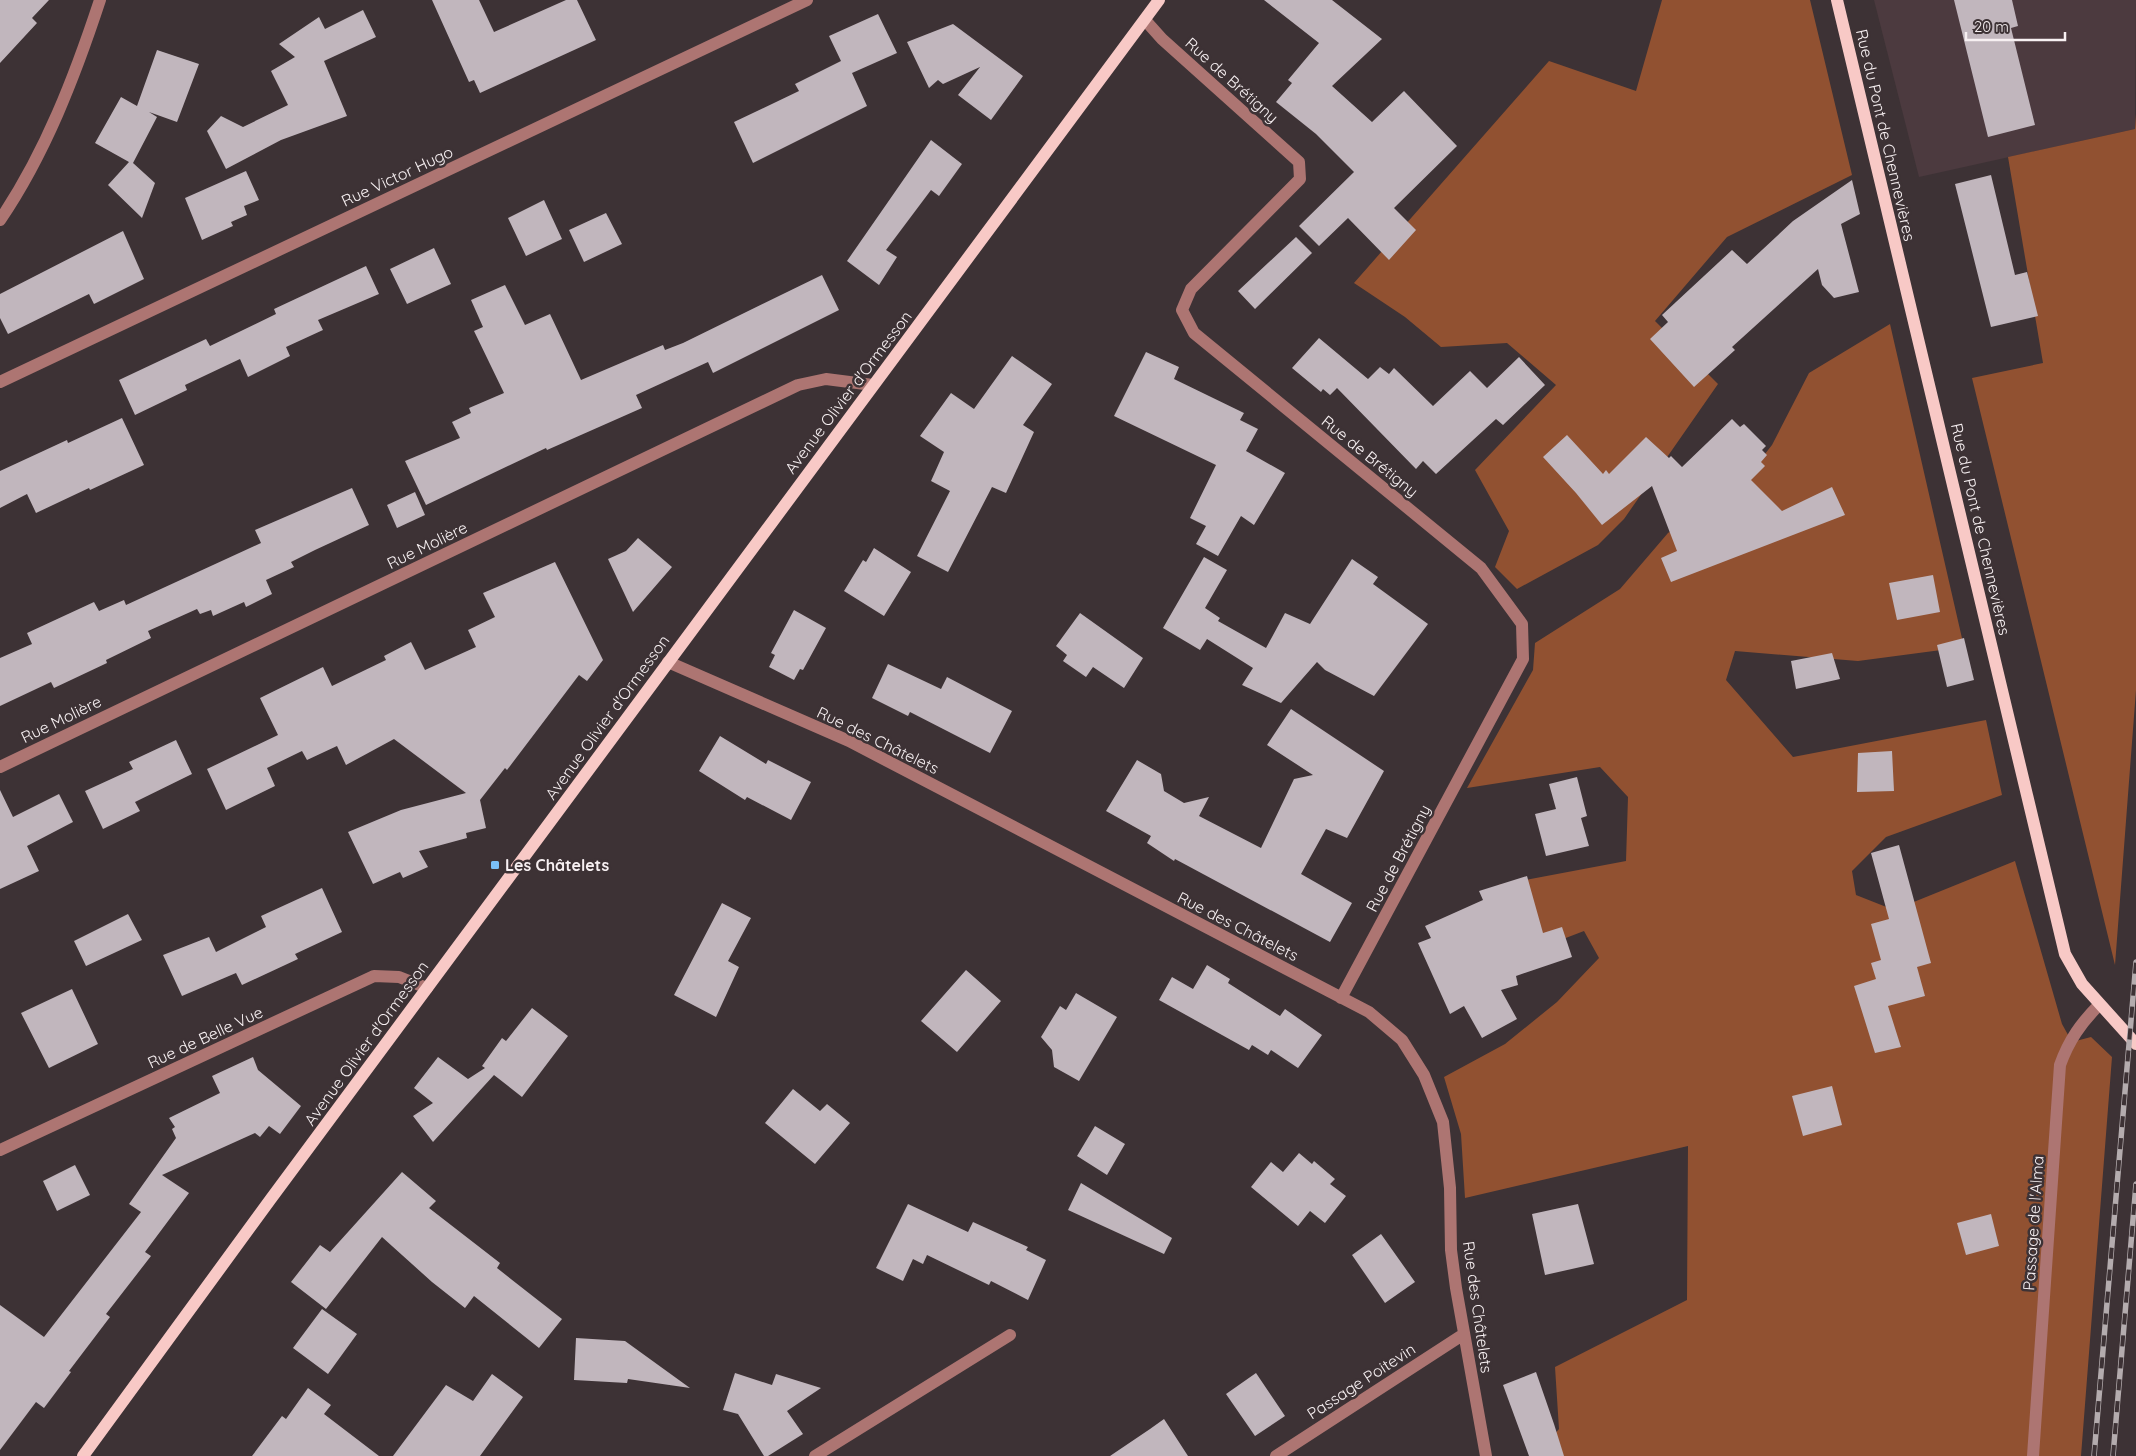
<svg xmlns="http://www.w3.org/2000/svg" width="2136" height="1456" font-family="Quicksand,sans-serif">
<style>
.built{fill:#4c3a3f}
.forest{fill:#915131}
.building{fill:#c1b6bd}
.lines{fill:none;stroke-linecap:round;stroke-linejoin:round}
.minor{stroke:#ad7572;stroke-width:12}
.major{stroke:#f8c9c6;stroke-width:12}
.rail-casing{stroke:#b4acae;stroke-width:5.5}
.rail{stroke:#3d3235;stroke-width:4;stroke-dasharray:11;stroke-linecap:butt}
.poi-dot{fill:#7abff8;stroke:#3d3235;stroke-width:2}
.labels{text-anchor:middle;stroke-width:5;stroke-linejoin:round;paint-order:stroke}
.street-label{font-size:16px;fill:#f7f0f2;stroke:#3d3235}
.poi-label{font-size:16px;font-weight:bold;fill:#f7f0f2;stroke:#3d3235;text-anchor:start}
</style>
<rect width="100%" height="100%" fill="#3d3235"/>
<path class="built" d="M1874 0H2136L2135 129 1919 177Z"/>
<path class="forest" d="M1662 0H1810L1852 175 1727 237 1655 321 1718 384 1624 519 1598 545 1517 589 1495 567 1509 531 1475 470 1556 385 1507 343 1441 347 1405 317 1354 283 1549 61 1636 91Z
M2136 114V690L2115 965 1972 378 2043 363 2008 157 2135 129Z
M1890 324 1964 647 1858 661 1735 651 1726 680 1793 757 1986 720 2002 795 1886 837 1852 871 1856 895 1894 910 2015 861 2062 1024 2072 1042 2091 1037 2112 1057 2081 1456H1535L1559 1429 1555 1367 1687 1300 1688 1146 1465 1198 1461 1134 1444 1077 1505 1044 1557 1002 1599 958 1584 931 1506 961 1498 885 1626 861 1628 797 1600 767 1467 788 1533 670 1535 643 1620 589 1668 533 1739 487 1772 445 1809 373Z"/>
<path class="building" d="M0 0H49L32 18 37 23 0 63Z
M432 0H479L494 32 566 0H577L596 40 480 93 474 80 469 82Z
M1264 0H1332L1382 39 1332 86 1372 122 1404 91 1457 146 1394 208 1416 230 1389 260 1348 218 1319 246 1299 226 1354 172 1316 134 1276 102 1292 83 1288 80 1319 43Z
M1954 0H2012L2018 26 2011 28 2035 125 1988 137Z
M363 10 376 37 324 61 347 116 281 140 226 169 207 131 221 116 243 127 288 105 271 71 295 57 279 44 319 17 325 29Z
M878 14 897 53 852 73 867 106 753 163 734 122 799 91 795 84 841 61 829 36Z
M953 24 1023 76 991 120 958 95 980 67 943 84 938 80 929 88 907 42Z
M157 50 199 64 177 122 149 112 157 117 133 163 155 183 142 218 108 185 129 162 95 143 121 97 137 106Z
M931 140 962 164 939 196 931 190 886 250 897 257 879 285 847 261Z
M246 171 259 200 244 206 247 215 231 222 233 226 202 240 185 198Z
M1991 175 2015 275 2027 272 2038 316 1991 327 1955 184Z
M1852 180 1860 214 1841 224 1859 292 1834 298 1822 285 1818 269 1732 347 1735 350 1694 387 1650 339 1668 322 1662 315 1732 250 1747 264 1793 221Z
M544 200 562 239 526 256 508 218Z
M606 213 622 244 584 262 569 230Z
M123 231 144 279 94 304 89 294 8 334 0 318V294Z
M1296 237 1312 253 1255 309 1238 291Z
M434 248 451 284 407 304 390 269Z
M366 266 379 294 318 320 323 330 286 347 290 356 248 377 240 359 185 385 187 390 135 415 119 380 206 339 210 346 276 314 274 309Z
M822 275 839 310 713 373 708 362 636 395 642 408 547 450 546 448 426 505 405 461 460 438 452 422 471 413 469 408 504 393 474 331 483 327 471 300 505 285 525 325 550 314 581 380 663 345 665 350 683 343Z
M1319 338 1368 379 1380 367 1389 374 1394 368 1433 406 1470 371 1487 388 1519 357 1545 385 1503 425 1496 419 1436 474 1423 461 1416 469 1337 388 1330 395 1323 389 1321 392 1292 368Z
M1146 352 1179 367 1174 379 1244 413 1240 420 1258 429 1246 451 1285 473 1254 525 1241 516 1218 556 1196 544 1206 526 1190 518 1216 465 1114 416Z
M1012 356 1052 384 1023 425 1034 432 1006 493 992 487 948 572 917 556 950 491 931 481 944 452 920 436 951 393 974 409Z
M122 418 144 465 90 490 89 488 36 513 27 494 0 508V471L67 440 68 443Z
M1732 419 1740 427 1744 424 1766 446 1762 450 1767 455 1761 462 1765 466 1751 480 1782 511 1832 487 1845 515 1671 582 1661 558 1677 551 1652 486 1602 525 1576 493 1543 457 1567 435 1603 474 1606 470 1609 474 1646 437 1669 458 1671 456 1682 467Z
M352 488 369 525 315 550 291 562 294 567 266 580 272 594 246 607 244 602 213 616 211 610 200 614 197 609 148 631 151 638 106 660 107 663 54 688 51 682 0 706V658L32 644 27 633 94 602 99 611 124 600 126 605 261 543 255 530Z
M415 492 425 515 397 528 387 505Z
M638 538 672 567 633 612 608 559 626 551Z
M874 548 911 572 884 616 844 591 863 560 866 562Z
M1204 557 1227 570 1205 608 1220 618 1218 621 1266 648 1285 613 1310 624 1352 559 1378 577 1373 584 1428 624 1374 696 1325 670 1317 662 1281 703 1242 685 1253 668 1207 639 1200 650 1163 628Z
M555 562 603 660 587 681 579 675 507 770 505 768 480 800 486 828 466 833 467 838 419 851 428 867 403 878 400 872 373 884 348 832 401 810 466 793 394 739 346 765 337 746 307 760 302 751 267 768 275 786 226 810 207 769 278 735 260 698 323 667 332 686 386 660 384 656 411 642 425 670 476 647 468 630 495 617 483 593Z
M1933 575 1940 612 1897 620 1889 583Z
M794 610 826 628 803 670 800 669 794 680 769 667 775 655 771 653Z
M1080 613 1143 658 1124 688 1093 667 1086 677 1063 661 1067 655 1056 646Z
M1964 638 1974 680 1947 687 1937 645Z
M1832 653 1840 679 1796 689 1791 661Z
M888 664 941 689 947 677 1012 711 990 753 910 712 908 716 872 698Z
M1291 709 1384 771 1347 838 1326 829 1301 874 1352 903 1330 942 1175 859 1174 861 1147 843 1151 836 1106 811 1137 760 1161 774 1164 791 1184 803 1209 797 1199 816 1261 848 1294 779 1313 775 1267 745Z
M720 736 766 764 768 760 811 782 791 820 747 797 745 800 699 771Z
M176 740 192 774 135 802 140 811 103 829 85 791 133 769 129 762Z
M1892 751 1894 791 1857 792 1858 753Z
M1577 777 1587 816 1581 818 1589 846 1546 856 1535 814 1556 809 1549 784Z
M0 790 13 817 59 794 73 822 27 846 39 871 0 889Z
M1899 845 1931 963 1917 967 1925 996 1888 1006 1901 1047 1875 1053 1854 986 1876 979 1871 963 1881 960 1871 924 1889 919 1871 853Z
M1527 876 1543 933 1562 927 1572 957 1516 976 1518 985 1501 990 1517 1019 1482 1038 1464 1006 1450 1014 1418 943 1431 938 1425 926 1483 900 1479 891Z
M322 888 342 932 295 954 298 959 242 985 236 973 182 996 163 955 209 937 216 952 266 927 261 916Z
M722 903 751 918 728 961 739 967 716 1017 674 995Z
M128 914 142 940 86 966 74 941Z
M1207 965 1230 979 1228 983 1280 1016 1285 1009 1322 1035 1298 1068 1271 1050 1268 1055 1252 1045 1249 1050 1159 1000 1172 977 1193 989Z
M966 970 1001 1001 957 1052 921 1021Z
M72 989 98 1044 49 1068 21 1013Z
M1076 993 1117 1017 1079 1081 1054 1067 1052 1050 1041 1037 1060 1006 1066 1010Z
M532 1008 568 1036 522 1097 494 1075 433 1142 413 1116 433 1103 414 1088 438 1057 468 1079 485 1068 482 1066 502 1038 506 1041Z
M253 1057 258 1070 301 1106 280 1134 269 1126 260 1137 255 1133 162 1175 189 1193 145 1252 151 1256 106 1314 110 1317 69 1371 71 1372 44 1408 36 1402 0 1450V1305L44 1337 141 1212 129 1204 176 1138 172 1129 175 1127 169 1118 220 1093 212 1076Z
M1832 1086 1842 1125 1803 1136 1792 1096Z
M793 1089 820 1111 827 1104 850 1123 815 1164 765 1123Z
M1095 1126 1125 1144 1107 1175 1077 1156Z
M1299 1153 1312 1164 1314 1161 1335 1179 1330 1184 1346 1196 1325 1223 1310 1211 1298 1226 1251 1187 1271 1162 1283 1172Z
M75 1165 90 1195 57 1211 43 1181Z
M402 1172 436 1201 429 1208 500 1263 497 1268 562 1319 539 1348 474 1296 465 1308 432 1282 382 1237 326 1309 291 1282 320 1245 330 1252Z
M1081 1183 1172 1238 1164 1254 1068 1210Z
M908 1204 968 1232 973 1222 1028 1247 1026 1250 1046 1260 1028 1300 991 1281 989 1285 927 1255 923 1264 913 1259 903 1281 876 1268Z
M1578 1204 1594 1264 1545 1275 1532 1214Z
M1991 1214 1999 1246 1966 1255 1957 1223Z
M1381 1234 1415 1282 1385 1303 1352 1255Z
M322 1309 357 1334 328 1374 293 1348Z
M576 1338 625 1341 690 1388 628 1379 627 1383 574 1380Z
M1536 1372 1554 1424 1564 1456H1529L1503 1385Z
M735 1373 772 1385 776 1374 821 1388 787 1411 803 1434 768 1456H764L738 1414 723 1410Z
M1256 1373 1285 1416 1255 1436 1226 1394Z
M492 1374 523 1397 480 1456H393L446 1385 473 1401Z
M308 1388 331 1405 324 1414 379 1456H252L282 1416 286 1419Z
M1164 1419 1188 1456H1110L1150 1429Z"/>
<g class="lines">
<path class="minor" d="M1145 20 1162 39 1299 162 1300 179 1191 289 1182 310 1194 333 1481 568 1522 624 1523 659 1341 998
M0 220C45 154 75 76 100 0
M0 382 807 0
M668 662 849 741 1369 1012 1402 1040 1424 1075 1443 1122 1450 1188 1451 1250 1456 1288 1486 1456
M0 767 798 385 826 379 873 385
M0 1150 374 976 399 977 427 988
M815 1456 1010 1335
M1276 1456 1464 1334
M2033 1456 2060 1065C2069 1040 2081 1023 2099 1005"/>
<path class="major" d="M1837 0 2065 954 2082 984 2136 1044
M83 1456 270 1200 1159 0"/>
<defs>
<path id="rail" d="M2094 1456 2136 962
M2113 1456 2136 1184"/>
</defs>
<use href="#rail" class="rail-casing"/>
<use href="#rail" class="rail"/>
</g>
<rect class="poi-dot" x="490" y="860" width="10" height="10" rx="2.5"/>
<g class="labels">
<g class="street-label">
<text transform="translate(1232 80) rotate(42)" y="6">Rue de Brétigny</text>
<text transform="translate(1886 135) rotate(77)" y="6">Rue du Pont de Chennevières</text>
<text transform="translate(397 176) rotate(-25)" y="6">Rue Victor Hugo</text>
<text transform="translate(848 392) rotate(-53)" y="6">Avenue Olivier d'Ormesson</text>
<text transform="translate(1370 456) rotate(39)" y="6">Rue de Brétigny</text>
<text transform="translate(1981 529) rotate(77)" y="6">Rue du Pont de Chennevières</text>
<text transform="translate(427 545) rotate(-26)" y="6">Rue Molière</text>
<text transform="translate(607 717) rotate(-54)" y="6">Avenue Olivier d'Ormesson</text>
<text transform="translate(61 719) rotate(-26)" y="6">Rue Molière</text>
<text transform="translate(878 740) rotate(26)" y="6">Rue des Châtelets</text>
<text transform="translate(1398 858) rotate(-62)" y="6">Rue de Brétigny</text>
<text transform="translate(1238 926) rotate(27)" y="6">Rue des Châtelets</text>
<text transform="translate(205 1037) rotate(-25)" y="6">Rue de Belle Vue</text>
<text transform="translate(366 1043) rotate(-54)" y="6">Avenue Olivier d'Ormesson</text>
<text transform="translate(2033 1223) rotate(-86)" y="6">Passage de l'Alma</text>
<text transform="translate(1478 1307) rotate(82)" y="6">Rue des Châtelets</text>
<text transform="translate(1361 1381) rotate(-33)" y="6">Passage Poitevin</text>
</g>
<g class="poi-label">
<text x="505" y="871">Les Châtelets</text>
</g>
</g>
<path d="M1966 32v8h99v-8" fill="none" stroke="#f7f0f2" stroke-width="2.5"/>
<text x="1974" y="32" font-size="15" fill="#f7f0f2" stroke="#3d3235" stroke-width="4" paint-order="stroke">20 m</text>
</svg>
